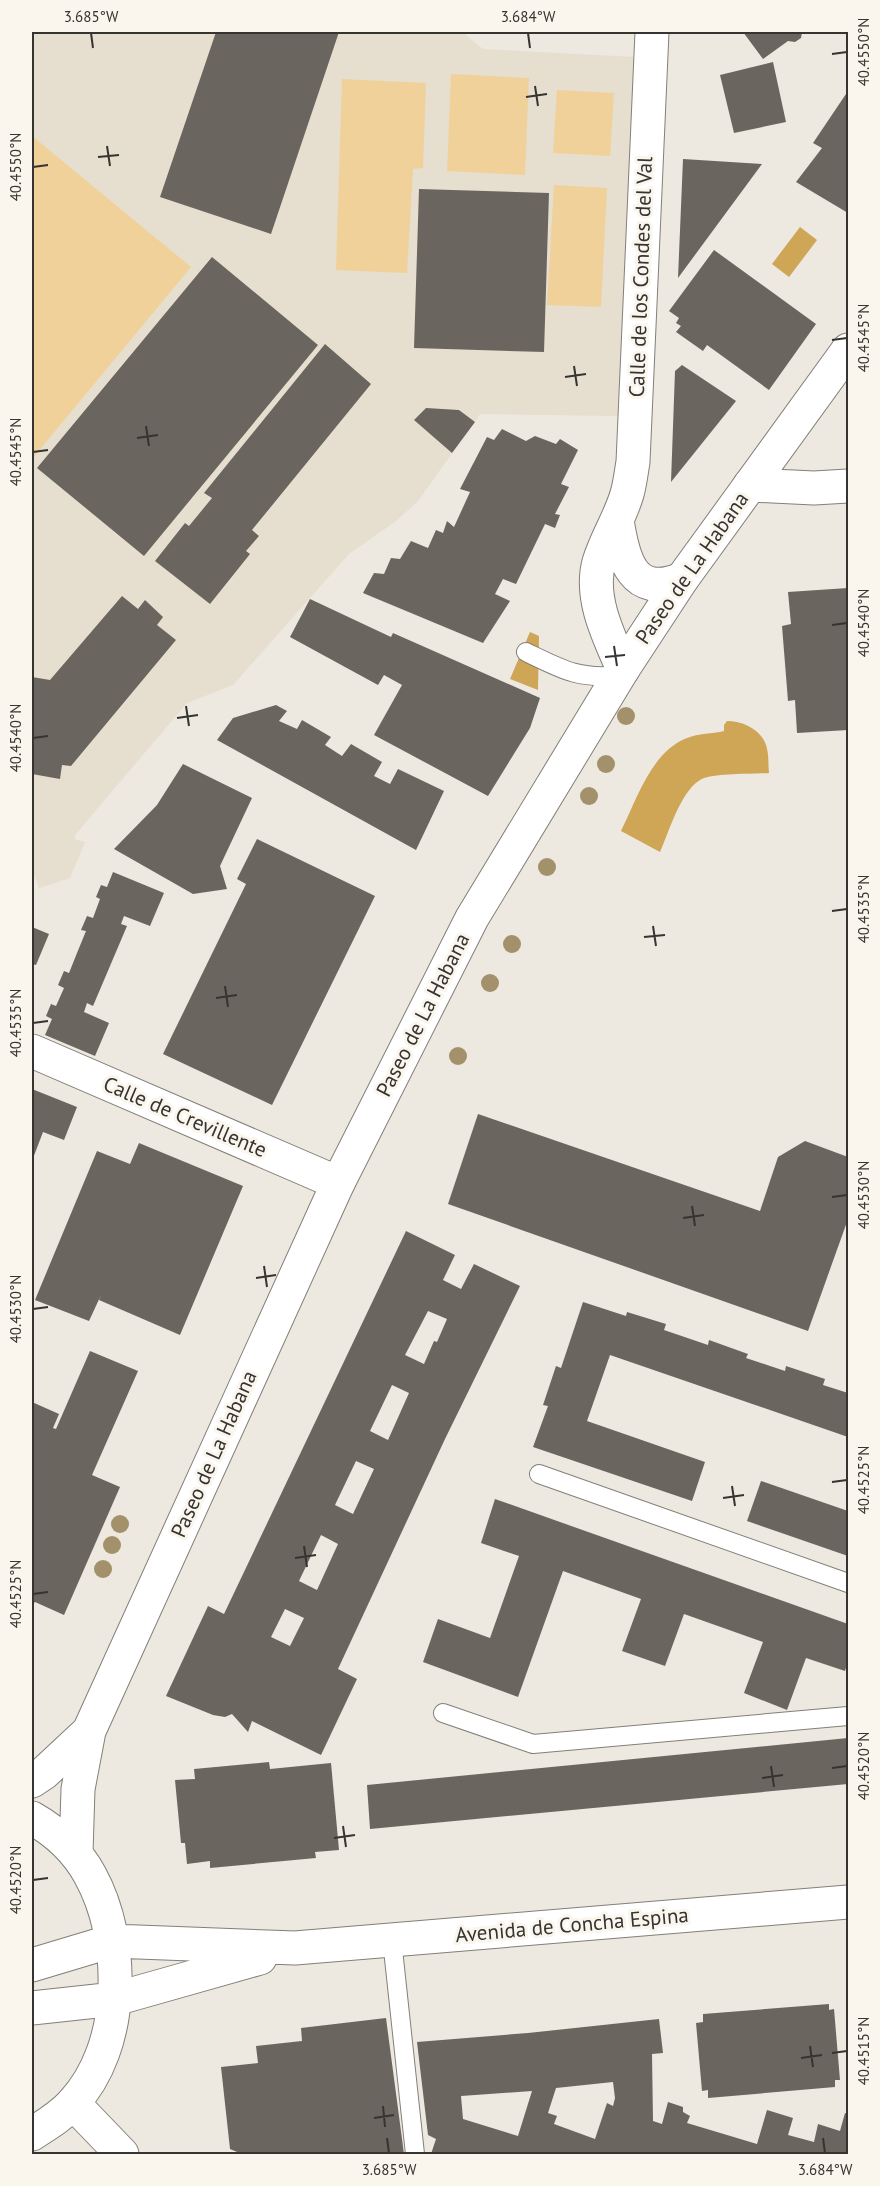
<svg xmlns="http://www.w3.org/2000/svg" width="880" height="2186" font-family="'PT Sans',sans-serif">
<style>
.built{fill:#e6decf}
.green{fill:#f0d19a}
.water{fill:#cfa556}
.building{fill:#6a665f;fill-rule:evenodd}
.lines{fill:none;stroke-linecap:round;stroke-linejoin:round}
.lane-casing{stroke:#837f78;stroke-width:20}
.street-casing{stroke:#837f78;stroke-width:35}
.secondary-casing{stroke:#837f78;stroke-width:35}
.lane{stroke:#fff;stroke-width:18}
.street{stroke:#fff;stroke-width:33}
.secondary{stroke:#fff;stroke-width:33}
.tree{fill:#a3916b}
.ticks{fill:none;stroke:#363431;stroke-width:2}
.labels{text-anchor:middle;stroke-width:6;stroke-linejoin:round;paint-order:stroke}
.street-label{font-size:21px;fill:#363431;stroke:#faf6ed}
.neatline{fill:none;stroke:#363431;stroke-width:2}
.ticks-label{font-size:15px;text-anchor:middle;fill:#363431}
</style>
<rect width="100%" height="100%" fill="#ede8e0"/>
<path class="built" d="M32 32H462L483 49 634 57 618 416 480 414 418 501 396 521 349 554 233 685 187 703 75 835V839L85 842 70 878 39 888 32 870Z"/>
<path class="green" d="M451 74 529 78 525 175 447 171Z
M342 79 426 83 423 168 413 169 407 273 336 270Z
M557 90 614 93 610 156 553 153Z
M32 136 191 267 32 459Z
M554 185 607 188 601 307 547 305Z"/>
<path class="water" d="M800 227 817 240 789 277 772 264Z
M530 632 539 636 538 690 510 679Z
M727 721C744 721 764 731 767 749 769 757 768 765 769 773 751 774 720 773 704 778 682 786 669 832 660 852L621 831C637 799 651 752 687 738 699 733 712 734 724 731V725Z"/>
<path class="building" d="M216 32H339L271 234 160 197Z
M743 32H802L801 38 795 42 788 41 763 59Z
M773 62 786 122 734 133 720 75Z
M848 91V213L796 182 822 148 813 143Z
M683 159 762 164 678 278Z
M419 189 549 193 544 352 414 348Z
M714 250 816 324 769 390 707 345 703 351 676 332 681 326 676 323 679 318 669 311Z
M212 257 318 345 144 556 37 468Z
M325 344 371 384 252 530 259 536 246 551 250 554 210 604 155 561 185 523 189 526 212 498 204 493Z
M682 365 736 401 671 482 675 371Z
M426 408 459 410 475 422 452 453 414 420Z
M502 429 526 441 535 436 556 444 560 439 578 450 561 484 569 487 555 514 560 515 555 528 545 524 516 584 503 579 495 594 510 601 483 643 363 593 374 573 384 574 391 558 400 559 411 541 428 548 436 530 443 533 447 521 454 527 470 492 460 489 487 437 494 440Z
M848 588V730L797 733 795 700 788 701 782 626 791 624 788 592Z
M122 596 138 609 145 600 163 617 157 625 176 640 71 766 62 765 60 779 32 774V677L50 680Z
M310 599 391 637 393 633 540 698 530 728 488 796 374 735 402 685 384 675 378 685 290 637Z
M276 705 287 711 279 721 297 729 302 720 331 737 325 745 342 756 351 744 382 762 374 776 390 784 398 769 444 791 416 850 217 740 233 718Z
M183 764 252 798 220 866 227 889 193 894 114 849 157 805Z
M257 839 375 896 272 1105 163 1054 246 884 237 879Z
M113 872 164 893 150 926 124 916 121 924 127 926 93 1006 87 1003 84 1012 109 1023 95 1056 45 1035 52 1019 46 1016 51 1004 56 1006 64 988 58 985 64 971 69 973 77 953 86 931 81 930 87 916 93 918 100 899 96 897 101 885 107 887Z
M32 927 49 934 36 965 32 964Z
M32 1089 77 1107 64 1140 43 1132 32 1161Z
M478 1114 760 1211 778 1157 805 1141 848 1157V1219L808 1331 448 1204Z
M139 1143 243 1186 180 1335 99 1300 101 1295 89 1321 35 1300 97 1151 130 1164Z
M406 1231 455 1255 443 1280 461 1289 474 1264 520 1286 445 1439 338 1669 357 1679 321 1755 252 1721 248 1732 232 1714 225 1717 213 1715 166 1696 208 1606 224 1614ZM428 1311 447 1319 437 1342 434 1341 424 1364 405 1355ZM392 1385 409 1393 388 1440 370 1431ZM356 1461 374 1469 353 1514 335 1505ZM321 1535 338 1544 317 1590 299 1581ZM285 1609 304 1618 290 1646 271 1637Z
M583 1302 626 1316 627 1312 666 1324 664 1330 708 1345 709 1340 748 1354 746 1358 785 1371 786 1366 825 1379 823 1385 848 1393V1437L610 1355 587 1421 705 1462 692 1501 533 1447 548 1406 543 1405 556 1366 561 1368Z
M90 1351 138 1371 92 1475 120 1487 64 1615 35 1602 32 1605V1402L59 1414 53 1428 56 1429Z
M761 1481 848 1511V1556L747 1521Z
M495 1499 848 1624V1661L845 1671 806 1658 787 1710 744 1693 763 1642 684 1614 665 1666 622 1651 641 1599 563 1571 518 1697 423 1662 438 1619 490 1638 519 1556 481 1543Z
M848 1738V1784L370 1829 367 1785Z
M269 1762 270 1769 331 1763 339 1850 315 1852 316 1858 210 1868V1861L187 1864 185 1843H181L175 1780 195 1779 194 1769Z
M829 2004V2010L834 2009 840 2080H835V2087L708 2098V2090L702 2091 696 2023 703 2022V2014Z
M386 2018 404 2154H242L230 2149 221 2067 258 2063 256 2046 302 2041 301 2028Z
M659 2019 663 2053 652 2054 653 2121 662 2124 668 2102 683 2107V2112L690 2116 687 2123 757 2144 767 2110 793 2118 788 2135 814 2142 818 2124 840 2131 845 2113 848 2114V2154H431L436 2139 428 2135 417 2042 528 2033ZM613 2082 615 2098 613 2106 607 2103 595 2139 554 2124 557 2116 548 2113 556 2088ZM532 2091 518 2136 463 2119 461 2096Z"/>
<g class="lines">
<defs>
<path id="lane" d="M526 652C561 669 579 680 620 675
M539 1474 848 1583
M443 1713 533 1744 848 1716
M392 1940 415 2154"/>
<path id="street" d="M750 485 814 488 848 486
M617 520C623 559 632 599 682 579
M623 669C609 637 589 598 599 562 606 539 620 518 627 494 630 484 631 473 633 462L652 32
M32 1051 338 1183
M73 2103 122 2154"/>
<path id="secondary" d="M32 1781 44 1773 89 1731
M32 1818C55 1831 77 1851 90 1875 126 1940 126 2047 72 2104 60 2117 46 2125 32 2134
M76 1853 78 1789 89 1731 338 1183 472 918 623 669 682 579 848 350
M32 1965 112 1941 295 1948 848 1902
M32 2008 115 1999 260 1958"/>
</defs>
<use href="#lane" class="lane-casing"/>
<use href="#street" class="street-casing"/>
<use href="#secondary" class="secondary-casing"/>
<use href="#lane" class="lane"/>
<use href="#street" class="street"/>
<use href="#secondary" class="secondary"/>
</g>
<g class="tree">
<circle cx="626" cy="716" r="9"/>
<circle cx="606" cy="764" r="9"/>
<circle cx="589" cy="796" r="9"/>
<circle cx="547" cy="867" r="9"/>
<circle cx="512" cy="944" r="9"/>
<circle cx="490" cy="983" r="9"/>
<circle cx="458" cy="1056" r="9"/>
<circle cx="120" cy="1524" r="9"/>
<circle cx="112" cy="1545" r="9"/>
<circle cx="103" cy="1569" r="9"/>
</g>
<path class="ticks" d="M91 33 93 48M528 33 530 48M832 54 847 52M535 86 538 106M526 97 547 94M107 146 110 166M98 157 119 155M33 167 48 165M832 340 847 338M574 366 577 386M565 377 586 374M146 426 149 446M137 438 158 435M33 452 48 450M832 625 847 623M614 646 617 666M605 657 625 655M186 706 189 726M177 718 198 715M33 738 48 736M832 911 847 909M653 926 656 946M644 937 665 935M225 986 228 1007M216 998 237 995M33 1023 48 1021M832 1197 847 1195M692 1206 695 1226M683 1218 704 1215M264 1266 267 1287M256 1278 276 1275M33 1309 48 1307M832 1482 847 1480M732 1486 735 1506M723 1498 744 1495M304 1546 307 1567M295 1558 316 1555M33 1594 48 1592M771 1766 774 1787M832 1768 847 1766M762 1778 783 1775M343 1826 346 1847M334 1838 355 1835M33 1880 48 1878M810 2046 813 2067M832 2053 847 2051M801 2058 822 2055M383 2106 385 2127M374 2118 394 2115M387 2138 389 2153M823 2138 825 2153"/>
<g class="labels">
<g class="street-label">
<text transform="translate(641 277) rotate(-88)" y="7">Calle de los Condes del Val</text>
<text transform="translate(692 568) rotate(-55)" y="7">Paseo de La Habana</text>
<text transform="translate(423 1015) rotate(-63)" y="7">Paseo de La Habana</text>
<text transform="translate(185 1117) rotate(23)" y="7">Calle de Crevillente</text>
<text transform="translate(214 1454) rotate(-66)" y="7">Paseo de La Habana</text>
<text transform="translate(572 1925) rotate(-5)" y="7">Avenida de Concha Espina</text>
</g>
</g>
<rect width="880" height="2186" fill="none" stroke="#faf6ed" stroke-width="66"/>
<rect x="33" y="33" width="814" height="2120" class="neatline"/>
<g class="ticks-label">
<text x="91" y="22">3.685°W</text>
<text x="528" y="22">3.684°W</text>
<text transform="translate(864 52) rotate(-90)" y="5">40.4550°N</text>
<text transform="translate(16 167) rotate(-90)" y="5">40.4550°N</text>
<text transform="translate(864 338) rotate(-90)" y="5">40.4545°N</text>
<text transform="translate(16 452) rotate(-90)" y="5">40.4545°N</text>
<text transform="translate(864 623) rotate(-90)" y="5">40.4540°N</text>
<text transform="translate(16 738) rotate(-90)" y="5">40.4540°N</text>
<text transform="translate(864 909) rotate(-90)" y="5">40.4535°N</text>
<text transform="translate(16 1023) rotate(-90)" y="5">40.4535°N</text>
<text transform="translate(864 1195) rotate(-90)" y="5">40.4530°N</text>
<text transform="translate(16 1309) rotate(-90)" y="5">40.4530°N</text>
<text transform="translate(864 1480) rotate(-90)" y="5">40.4525°N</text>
<text transform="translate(16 1594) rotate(-90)" y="5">40.4525°N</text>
<text transform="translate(864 1766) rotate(-90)" y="5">40.4520°N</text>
<text transform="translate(16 1880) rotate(-90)" y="5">40.4520°N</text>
<text transform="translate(864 2051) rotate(-90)" y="5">40.4515°N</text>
<text x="389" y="2175">3.685°W</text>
<text x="825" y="2175">3.684°W</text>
</g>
</svg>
